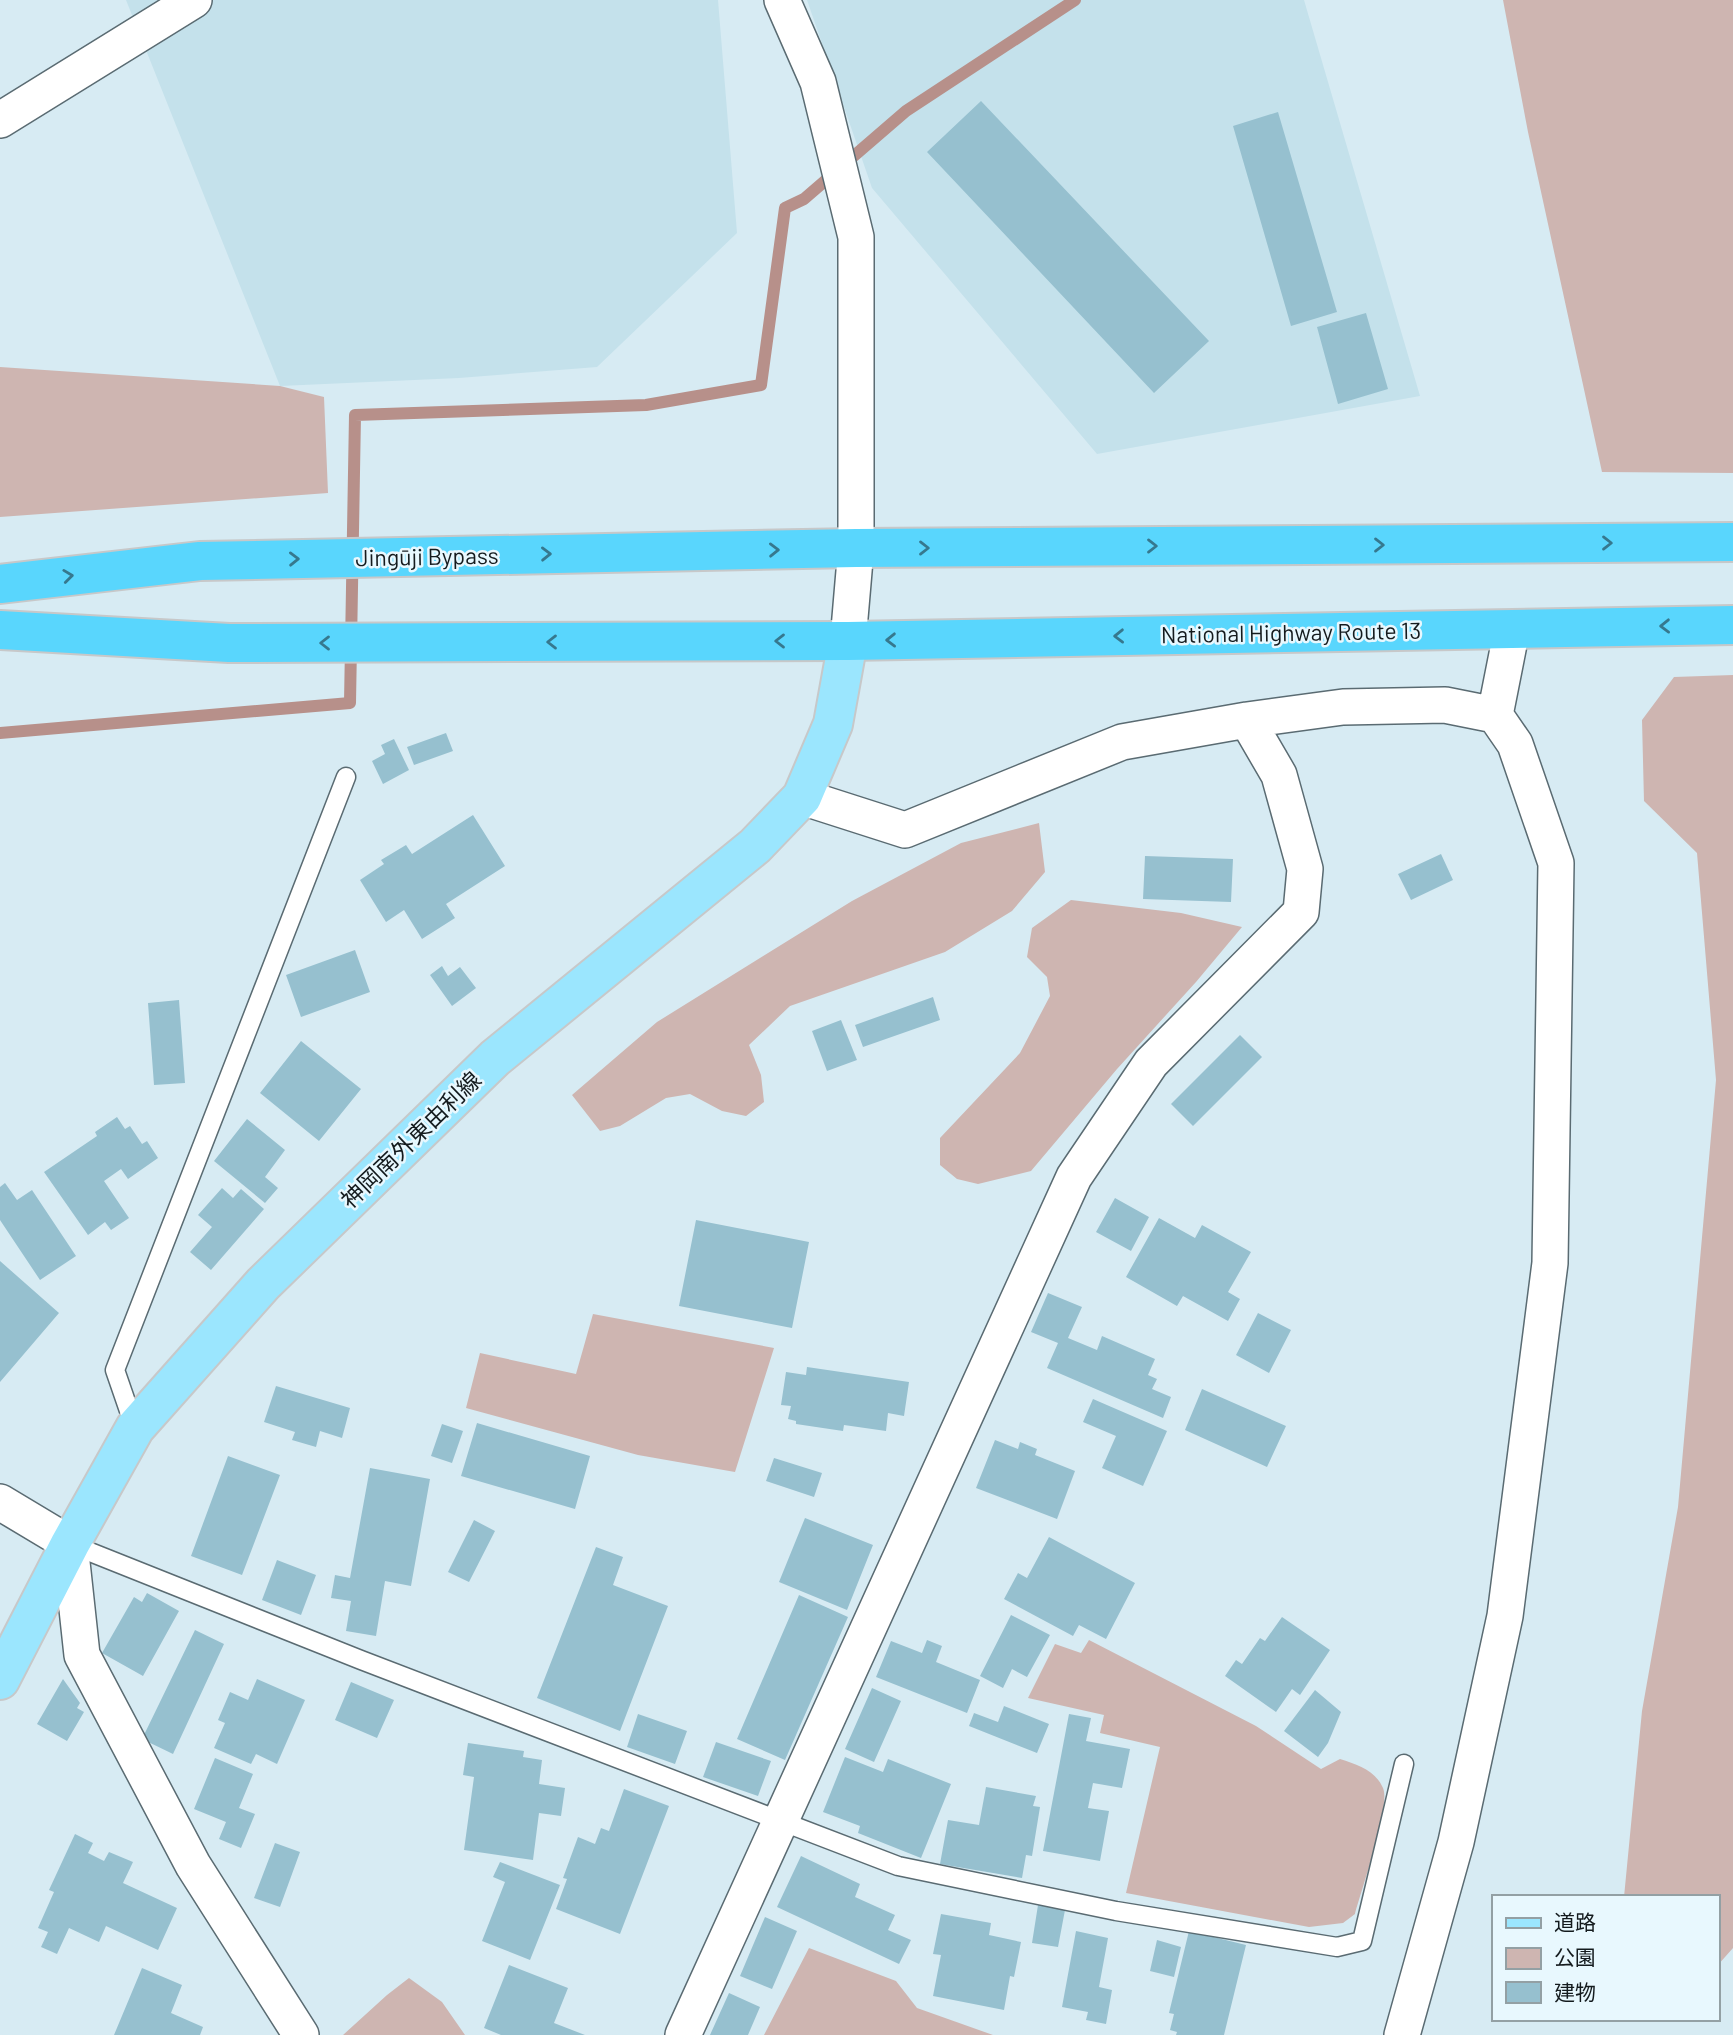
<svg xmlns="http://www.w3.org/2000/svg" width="1733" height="2035" font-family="Barlow,'Noto Sans JP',sans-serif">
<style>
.built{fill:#c4e1eb}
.green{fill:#ceb5b1}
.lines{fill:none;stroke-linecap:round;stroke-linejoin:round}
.stream{stroke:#b7908a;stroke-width:12}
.building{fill:#96c0cf}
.lane-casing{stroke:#5a6b72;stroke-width:21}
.street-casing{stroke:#5a6b72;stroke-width:38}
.primary-casing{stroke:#c7c8c9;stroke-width:42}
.highway-casing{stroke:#c7c8c9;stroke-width:42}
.lane{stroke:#fff;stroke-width:18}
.street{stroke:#fff;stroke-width:35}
.primary{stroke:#9be6fe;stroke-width:38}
.highway{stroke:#59d6fd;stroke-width:38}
.oneway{stroke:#36788e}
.labels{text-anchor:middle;stroke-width:5;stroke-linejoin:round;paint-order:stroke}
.street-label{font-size:23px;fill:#141b1e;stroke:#e8f8fe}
</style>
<rect width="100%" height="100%" fill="#d7ebf3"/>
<path class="built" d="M126 0H718L737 233 597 367 459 378 280 386Z
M807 0H1304L1420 396 1097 454 872 188Z"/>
<path class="green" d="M1503 0H1733V473L1602 472 1528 132Z
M0 367 280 386 324 397 328 493 0 517Z
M1733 675V1948L1717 1966V1897H1624L1642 1711 1678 1507 1716 1080 1697 853 1644 801 1642 720 1674 677Z
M1039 823 1045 872 1012 911 945 952 790 1006 749 1045 761 1075 764 1102 746 1116 722 1111 690 1094 666 1098 620 1126 600 1131 572 1095 657 1022 852 901 961 843Z
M1071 900 1181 913 1242 927 1196 982 1117 1069 1031 1171 978 1184 957 1179 940 1165V1138L1020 1053 1050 996 1047 977 1027 957 1032 928Z
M593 1314 774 1348 735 1472 638 1455 466 1408 480 1353 576 1374Z
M1089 1640 1256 1726 1321 1769 1340 1759C1358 1765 1375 1770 1383 1788 1391 1805 1361 1891 1355 1914L1343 1923 1309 1927 1126 1893 1160 1747 1100 1733 1104 1715 1028 1698 1055 1644 1081 1653Z
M809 1948 896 1981 917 2008 993 2035H764Z
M409 1978 442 2002 465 2035H343L387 1995Z"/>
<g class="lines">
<path class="stream" d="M0 733 350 703 355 415 646 405 761 385 785 208 804 199 906 111 1075 0"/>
</g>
<path class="building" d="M981 101 1209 341 1154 393 927 152Z
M1278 112 1337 312 1291 326 1233 126Z
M1366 313 1388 389 1338 404 1317 327Z
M446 733 453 751 414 765 407 747Z
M394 739 409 770 383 784 372 761 385 754 381 745Z
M473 815 505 866 446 904 455 918 422 939 404 910 386 922 360 880 384 864 381 860 406 845 412 854Z
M1441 854 1453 880 1411 900 1398 874Z
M1145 856 1233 859 1231 902 1143 899Z
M355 950 370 992 301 1017 286 975Z
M442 966 448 976 460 967 476 988 452 1006 430 975Z
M933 997 940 1020 863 1047 855 1025Z
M179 1000 185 1083 154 1085 148 1003Z
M841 1020 857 1060 827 1071 812 1031Z
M1240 1035 1262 1057 1193 1126 1171 1104Z
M301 1041 361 1089 319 1141 260 1093Z
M117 1117 125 1129 130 1126 142 1144 147 1141 158 1158 128 1179 121 1169 104 1181 129 1218 111 1230 105 1222 88 1235 44 1172 97 1136 95 1132Z
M247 1119 285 1150 265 1177 278 1188 265 1203 214 1161Z
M5 1183 17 1200 32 1190 76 1256 40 1280 0 1220V1187Z
M222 1188 233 1198 241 1189 264 1209 211 1270 190 1252 212 1227 198 1215Z
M1115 1198 1149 1217 1131 1251 1096 1232Z
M1159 1218 1195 1238 1202 1225 1251 1252 1228 1292 1240 1299 1228 1321 1183 1296 1177 1306 1126 1277Z
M696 1220 809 1242 792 1328 679 1306Z
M0 1261 59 1313 0 1382Z
M1048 1293 1082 1307 1068 1338 1097 1350 1102 1336 1155 1359 1148 1375 1157 1379 1152 1389 1171 1397 1163 1418 1047 1368 1058 1343 1031 1332Z
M1258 1313 1291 1330 1269 1373 1236 1355Z
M807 1367 909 1382 904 1416 888 1413 886 1431 844 1425 843 1431 796 1424V1421L788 1419 791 1406 781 1405 786 1372 806 1375Z
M276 1386 350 1408 342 1438 320 1431 316 1447 292 1440 295 1432 264 1422Z
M1202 1389 1286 1426 1267 1467 1185 1430Z
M1093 1399 1167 1431 1143 1486 1102 1468 1116 1436 1083 1422Z
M477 1423 590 1456 575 1509 461 1476Z
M442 1424 463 1431 452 1463 431 1456Z
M995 1440 1018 1449 1020 1442 1037 1449 1035 1455 1075 1471 1057 1519 976 1488Z
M228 1456 280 1475 242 1575 191 1556Z
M774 1458 822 1473 814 1497 766 1481Z
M370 1468 430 1479 411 1586 385 1581 376 1636 346 1631 351 1601 331 1598 335 1575 350 1578Z
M805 1518 873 1545 847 1610 779 1582Z
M474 1520 495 1531 469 1582 448 1572Z
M1049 1537 1135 1583 1106 1639 1079 1625 1073 1636 1004 1599 1018 1573 1027 1578Z
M596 1547 623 1557 613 1585 668 1606 620 1731 537 1698Z
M277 1560 316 1575 301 1615 262 1600Z
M147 1593 179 1611 143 1676 102 1653 134 1597 142 1602Z
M799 1595 848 1617 785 1760 737 1739Z
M1011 1615 1050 1635 1027 1677 1012 1669 1003 1688 980 1676Z
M1282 1617 1330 1650 1300 1695 1292 1689 1276 1712 1225 1676 1236 1660 1242 1664 1260 1638 1265 1641Z
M195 1630 224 1644 173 1754 142 1739Z
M927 1640 942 1646 936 1662 980 1680 967 1713 876 1677 891 1641 922 1653Z
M63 1679 80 1703 77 1708 84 1712 67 1741 37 1724Z
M257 1679 305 1700 277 1764 256 1754 251 1764 214 1748 225 1723 218 1720 230 1692 248 1700Z
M351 1682 394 1700 377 1738 335 1720Z
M872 1688 901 1701 874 1762 845 1749Z
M1315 1690 1341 1712 1328 1743 1318 1757 1284 1731Z
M1004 1706 1049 1724 1037 1753 969 1726 974 1713 998 1722Z
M638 1714 687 1731 675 1764 627 1747Z
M1069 1714 1091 1718 1086 1741 1130 1749 1122 1788 1093 1783 1088 1808 1109 1811 1100 1861 1043 1851Z
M716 1742 771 1761 758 1796 703 1777Z
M468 1743 524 1751 523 1757 542 1760 539 1784 565 1788 561 1816 539 1813 533 1860 464 1850 474 1777 463 1775Z
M845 1757 883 1772 888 1759 951 1784 921 1858 858 1833 860 1826 823 1812Z
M215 1758 253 1774 239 1808 255 1814 241 1848 219 1839 226 1822 194 1809Z
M986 1787 1036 1796 1033 1806 1040 1807 1032 1856 1026 1855 1022 1878 940 1864 948 1820 979 1825Z
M624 1789 669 1806 620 1934 556 1909 567 1879 563 1878 578 1837 595 1844 601 1828 609 1831Z
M75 1834 93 1843 88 1853 104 1861 109 1852 133 1862 123 1883 177 1908 158 1950 106 1926 99 1942 69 1928 57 1954 41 1947 48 1932 38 1928 54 1892 49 1890Z
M275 1843 300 1852 280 1907 254 1898Z
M801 1856 860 1884 855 1897 895 1915 888 1930 911 1940 899 1964 777 1907Z
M500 1862 560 1885 530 1960 482 1941 505 1882 493 1877Z
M1038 1905 1065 1910 1058 1947 1032 1943Z
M941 1914 991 1923 989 1935 1021 1942 1014 1977 1010 1976 1004 2010 933 1996 941 1955 933 1954Z
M765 1917 797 1931 772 1989 740 1976Z
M1076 1931 1108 1938 1099 1987 1112 1990 1106 2024 1086 2020 1088 2012 1062 2007Z
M1189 1931 1246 1945 1224 2035H1176L1177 2032 1170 2030 1174 2014 1169 2013Z
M1157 1940 1181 1947 1174 1977 1150 1971Z
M509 1965 568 1988 554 2023 585 2035H501L484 2028Z
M142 1968 182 1985 171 2013 203 2027 200 2035H114Z
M729 1993 760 2007 748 2035H710Z"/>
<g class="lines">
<defs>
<path id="lane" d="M135 1428 115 1370 346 777
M70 1544 361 1660 898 1866 1116 1911 1337 1947 1362 1941 1404 1764"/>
<path id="street" d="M782 0 818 82 856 237V548L848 641
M0 120 194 0
M1495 715 1512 629
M1247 720 1343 707 1445 705 1495 715 1515 744 1556 863 1550 1263 1505 1616 1456 1842 1402 2035
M0 1502 70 1544 82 1655 193 1865 301 2035
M683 2035 1074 1177 1151 1063 1301 912 1305 869 1279 775 1247 720 1122 742 905 830 802 797"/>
<path id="primary" d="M0 1680 70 1544 135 1428 263 1284 495 1058 755 846 802 797 833 724 848 641"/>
<path id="highway" d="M0 584 200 561 856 548 1733 542
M0 630 229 643 848 641 1733 625"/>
</defs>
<use href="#lane" class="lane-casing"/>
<use href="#street" class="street-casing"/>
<use href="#primary" class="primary-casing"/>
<use href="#highway" class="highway-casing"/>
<use href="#lane" class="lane"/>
<use href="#street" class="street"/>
<use href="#primary" class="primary"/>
<use href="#highway" class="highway"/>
</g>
<defs><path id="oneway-chevron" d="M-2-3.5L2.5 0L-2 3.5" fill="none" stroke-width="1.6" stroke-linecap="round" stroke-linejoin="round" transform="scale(1.75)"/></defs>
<g class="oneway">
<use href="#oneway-chevron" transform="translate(1607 543)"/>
<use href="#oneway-chevron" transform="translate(1379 545)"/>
<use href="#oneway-chevron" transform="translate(1152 546)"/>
<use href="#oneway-chevron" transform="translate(924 548)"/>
<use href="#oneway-chevron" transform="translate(774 550) rotate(-1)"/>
<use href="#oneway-chevron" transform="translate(546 554) rotate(-1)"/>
<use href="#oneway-chevron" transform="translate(294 559) rotate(-1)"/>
<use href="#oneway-chevron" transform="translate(68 576) rotate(-7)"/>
<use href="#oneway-chevron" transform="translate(1665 626) rotate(179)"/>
<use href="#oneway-chevron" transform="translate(1119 636) rotate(179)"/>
<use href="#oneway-chevron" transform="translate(891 640) rotate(179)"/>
<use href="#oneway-chevron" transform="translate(780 641) rotate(180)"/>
<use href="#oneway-chevron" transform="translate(552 642) rotate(180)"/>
<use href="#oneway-chevron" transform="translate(325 643) rotate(180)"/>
</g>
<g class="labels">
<g class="street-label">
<text transform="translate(427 557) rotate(-1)" y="8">Jingūji Bypass</text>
<text transform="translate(1291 633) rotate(-1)" y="8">National Highway Route 13</text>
<text transform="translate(411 1140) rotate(-44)" y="8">神岡南外東由利線</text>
</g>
</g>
<rect x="1492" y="1895" width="228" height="126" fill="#e8f8fe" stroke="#93a0a4" stroke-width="2"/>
<rect x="1506" y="1918" width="35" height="10" fill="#9be6fe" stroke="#93a0a4" stroke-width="2"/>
<text x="1554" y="1930" font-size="21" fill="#141b1e">道路</text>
<rect x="1506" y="1948" width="35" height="21" fill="#ceb5b1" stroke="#93a0a4" stroke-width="2"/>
<text x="1554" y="1965" font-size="21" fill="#141b1e">公園</text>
<rect x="1506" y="1982" width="35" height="21" fill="#96c0cf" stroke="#93a0a4" stroke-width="2"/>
<text x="1554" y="2000" font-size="21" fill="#141b1e">建物</text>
</svg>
